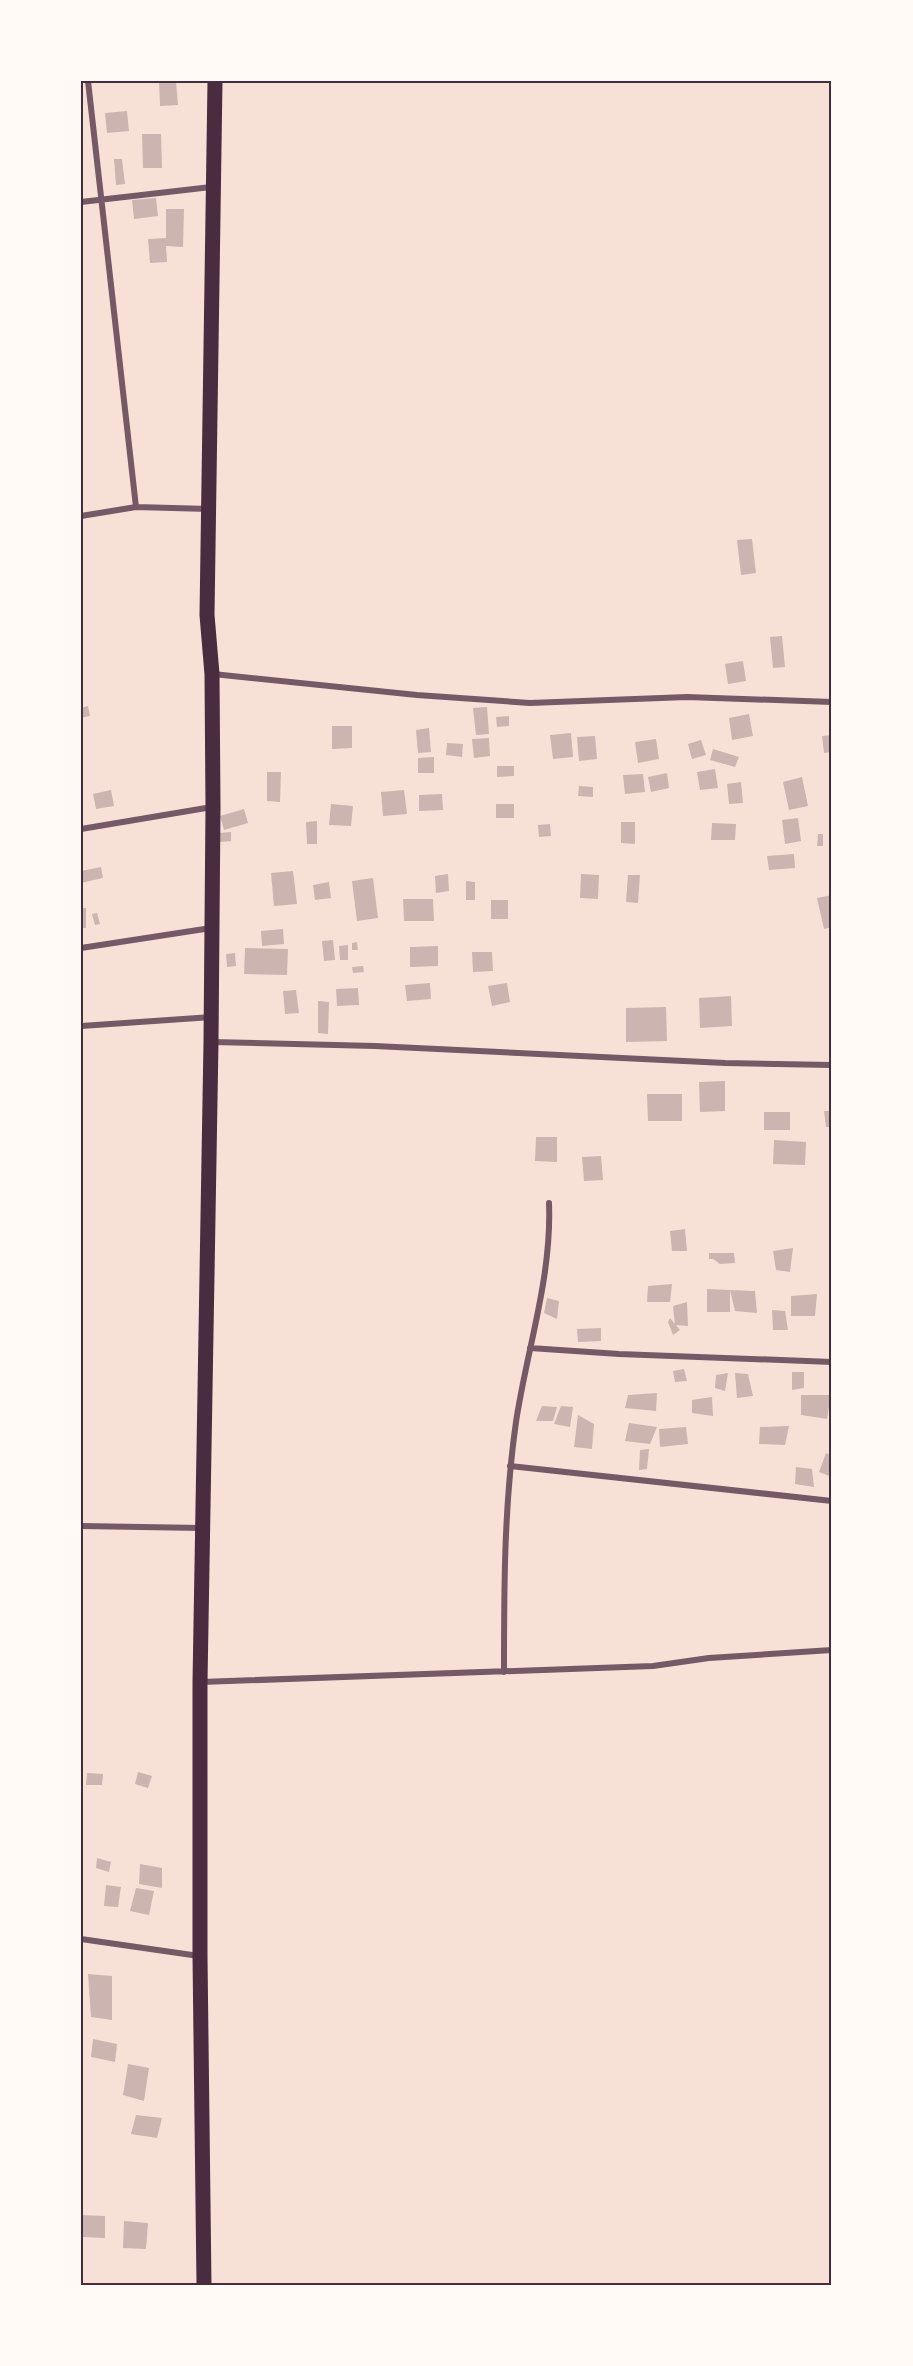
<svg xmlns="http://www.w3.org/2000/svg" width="913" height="2366" font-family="Merriweather,serif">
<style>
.building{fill:#ccb4b1}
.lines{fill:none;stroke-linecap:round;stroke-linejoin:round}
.minor{stroke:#755966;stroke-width:6}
.primary{stroke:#4a2c40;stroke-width:15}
.neatline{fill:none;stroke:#4a2c40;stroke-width:2}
</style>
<rect width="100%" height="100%" fill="#f7e1d7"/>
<path class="building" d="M159 81H176L178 105 160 106Z
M127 111 129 131 107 133 105 113Z
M142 134H161L162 168H143Z
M114 159H122L125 184 116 185Z
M156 198 158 216 134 219 132 200Z
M166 209H184L183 247 166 246 167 262 150 263 148 239 166 238Z
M752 539 756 573 741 575 737 540Z
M782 636 785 667 773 668 770 637Z
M743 661 746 681 728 684 725 664Z
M88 706 90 716 81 718V708Z
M487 707 489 734 476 735 473 708Z
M749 714 753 736 732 740 729 718Z
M509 716V726L497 727 496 717Z
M332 726H352V748L332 749Z
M429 728 431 752 418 753 416 730Z
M571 733 573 757 553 759 550 735Z
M832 735V752L824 753 822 736Z
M595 736 597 759 579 761 577 737Z
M489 738 490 756 474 758 472 739Z
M656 739 659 759 638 763 635 742Z
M701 740 706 755 692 759 688 744Z
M447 743 463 744 462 757 446 755Z
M713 749 739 757 735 767 710 760Z
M434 757V773H418V758Z
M497 766H514V776L497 777Z
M715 769 718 788 700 790 697 772Z
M267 772H281L280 802 267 801Z
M667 773 669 788 651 792 648 777Z
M643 774 645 792 625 794 623 775Z
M802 777 808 806 789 810 783 782Z
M741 782 743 803 729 804 727 784Z
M579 786 593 787V797L578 796Z
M111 790 114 806 96 809 93 794Z
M404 790 407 814 383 816 381 792Z
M442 794 443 810 419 811V795Z
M331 804 353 806 351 826 329 825Z
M496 804H514V818H496Z
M244 809 248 823 224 830 220 816Z
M798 818 801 841 785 844 782 820Z
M317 821V844H307L306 822Z
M621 822H635V844L621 843Z
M712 823 736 824 735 840H711Z
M550 824 551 836 539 837 538 825Z
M231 832V841L220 842 219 833Z
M818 834H823V846H817Z
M794 854 795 868 769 870 767 856Z
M101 867 103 878 81 883V871Z
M293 871 297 904 274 906 271 873Z
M448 874 449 891 436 893 435 876Z
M581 874 599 875 598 899 580 898Z
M628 875H640L638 903 626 902Z
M373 878 378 918 357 921 352 881Z
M466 881 475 882V900H466Z
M329 882 331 898 315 900 313 885Z
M832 895V927L824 929 817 898Z
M403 899H433L434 921H404Z
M491 900H508V919H491Z
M81 908H86V928H81Z
M97 913 100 924 95 925 92 914Z
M283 929 284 944 262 946 261 931Z
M333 940 335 960 324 961 322 941Z
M357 942 358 950H352V943Z
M348 945V960H340L339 946Z
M438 946V966L410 967V947Z
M829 946H832V974H830Z
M245 948 288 949 287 975 244 974Z
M472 952H492L493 971 473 972Z
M235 953 236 966 227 967 226 954Z
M363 966 364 972 353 973 352 967Z
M430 983 431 999 407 1001 405 985Z
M507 983 510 1002 492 1006 488 986Z
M358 988 359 1005 337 1006 336 989Z
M296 990 299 1013 285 1014 283 991Z
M731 996 732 1026 700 1028 699 998Z
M318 1001 329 1002 328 1034 318 1033Z
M666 1007 667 1041 626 1042V1008Z
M725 1081V1111L700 1112 699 1082Z
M647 1094H682V1121H648Z
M824 1111H832V1127H826Z
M764 1112H790V1130H764Z
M536 1137H557V1162L535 1161Z
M774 1140 806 1142 805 1165 773 1164Z
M601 1156 603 1180 584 1181 582 1157Z
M685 1229 687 1251H672L670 1231Z
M793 1248 790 1272 776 1270 773 1251Z
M709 1253H734L735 1263 720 1264 713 1259H709Z
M672 1284 670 1302H647L648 1286Z
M707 1289 730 1290V1312H707Z
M730 1290 755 1291 757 1313 735 1311Z
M817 1294 815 1316H791V1296Z
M547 1298 559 1301 557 1319 544 1313Z
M687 1302 688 1326 675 1325 673 1306Z
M772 1310 785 1311 788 1330H773Z
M670 1318 680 1330 673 1335 668 1322Z
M601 1328V1341L578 1342 577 1329Z
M684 1369 687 1381 675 1382 673 1371Z
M792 1372H804V1388L792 1390Z
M728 1373 725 1391 715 1388 716 1375Z
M735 1373 748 1374 753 1396 737 1398Z
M829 1377H832V1393H830Z
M657 1393 656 1411 625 1408 628 1395Z
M801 1395H831L827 1419 801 1415Z
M712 1397 713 1416 692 1413V1400Z
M542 1406 557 1407 553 1421H536Z
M561 1406 573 1407 570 1427 554 1424Z
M578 1415 594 1424 592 1449 574 1447Z
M629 1423 657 1427 650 1444 625 1441Z
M789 1426 785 1445 759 1444 760 1427Z
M686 1427 688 1444 660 1447 659 1429Z
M649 1449 647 1469 639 1470 640 1450Z
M826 1453 832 1456V1477L819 1472Z
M796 1467 812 1469 814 1487 795 1484Z
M138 1772 152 1776 148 1788 135 1784Z
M87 1773 103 1774 102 1785H86Z
M97 1858 111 1862 109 1872 96 1868Z
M140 1864 162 1868V1888L139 1884Z
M106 1885 121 1887 118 1907 104 1906Z
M136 1888 154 1891 149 1915 130 1911Z
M88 1974 112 1976V2020L91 2017Z
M93 2039 117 2044 115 2062 91 2057Z
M128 2064 149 2068 144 2101 123 2095Z
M136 2115 162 2118 157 2138 131 2134Z
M81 2215 105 2216V2238L81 2237Z
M124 2221 148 2223 146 2249 123 2248Z"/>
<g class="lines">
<path class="minor" d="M88 81 136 507
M81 202 211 187
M81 516 136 507 209 509
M213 674 417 695 530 703 687 697 832 702
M81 829 212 807
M81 948 211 928
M81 1026 212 1017
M212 1042 375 1046 725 1063 832 1065
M530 1348 619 1354 832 1362
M510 1466 832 1501
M81 1526 202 1528
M504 1672C504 1589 504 1505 516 1422 527 1349 552 1277 549 1203
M201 1682 653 1666 709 1658 832 1650
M81 1939 199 1956"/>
<path class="primary" d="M204 2285 200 1956V1682L211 1042 213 807 212 674 207 615 215 81"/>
</g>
<rect width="913" height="2366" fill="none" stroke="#fffaf5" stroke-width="165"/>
<rect x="82" y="82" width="748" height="2202" class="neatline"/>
</svg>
